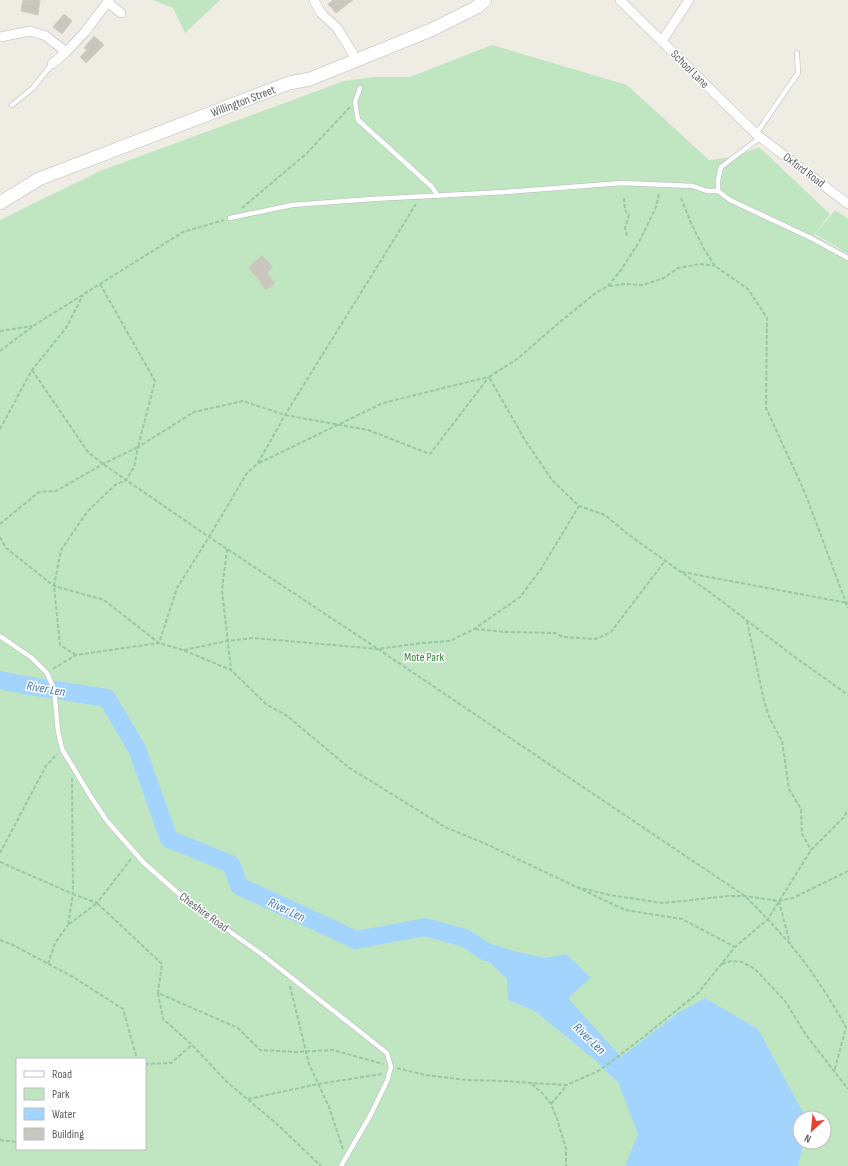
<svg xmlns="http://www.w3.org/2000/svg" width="848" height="1166" font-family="'Sofia Sans Condensed',sans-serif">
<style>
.green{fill:#c0e6c1;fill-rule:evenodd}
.water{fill:#a3d4fe}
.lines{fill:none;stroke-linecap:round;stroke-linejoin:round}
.river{stroke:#a3d4fe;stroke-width:18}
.building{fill:#c9c6c0;stroke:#d3cec2}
.lane-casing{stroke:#b6b9bd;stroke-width:5.5}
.street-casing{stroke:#b6b9bd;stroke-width:10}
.secondary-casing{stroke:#b7babf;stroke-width:14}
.path{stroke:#99c6a7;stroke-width:2;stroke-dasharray:4 2;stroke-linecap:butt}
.lane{stroke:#fff;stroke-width:4.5}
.street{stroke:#fff;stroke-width:9}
.secondary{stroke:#fff;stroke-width:13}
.labels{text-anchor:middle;stroke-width:3;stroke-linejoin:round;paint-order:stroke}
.street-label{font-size:12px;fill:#5b5f64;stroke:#fff}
.park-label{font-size:12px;fill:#34823a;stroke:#fff}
.water-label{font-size:13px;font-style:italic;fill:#4074b0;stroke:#fff}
</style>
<rect width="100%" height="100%" fill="#eeece3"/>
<path class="green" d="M153 0H220L185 33 173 8Z
M492 45 627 85 709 160 734 157 759 147 830 214 814 235 848 255V1166H0V220L100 171 344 81 373 77H410ZM17 1059H145V1149H17ZM800 1118H824V1142H800Z
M835 210 848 219V254L815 234Z"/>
<path class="water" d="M465 938 481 941 517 952 546 958 566 954 591 978 568 998 621 1057 678 1013 705 998 758 1029 806 1118H800V1142H804L798 1166H625L638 1134 618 1082 608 1073 595 1060 535 1011 508 1000 507 979Z"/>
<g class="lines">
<path class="river" d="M0 680 24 685 107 698 137 749 169 839 231 864 239 886 356 940 425 927 465 938 486 952"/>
</g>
<path class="building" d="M23 0H40L38 15 21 11Z
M333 0H353L336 13 328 4Z
M64 14 72 21 62 34 53 27Z
M94 36 104 45 86 63 80 57 87 50 84 48Z
M262 255 273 267 267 273 275 283 266 290 260 283 261 282 248 268Z"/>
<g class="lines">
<defs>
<path id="lane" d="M360 88 355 102 358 120 432 187 438 196
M12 105 33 88 52 64
M756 134 798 73 797 53
M718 191 730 200 813 239 848 258
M230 218 292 205 372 199 505 192 622 183 693 186 707 191H718V180L721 167 761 137
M0 636 32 658 47 673 54 689 58 731 62 749 91 797 107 821 144 863 186 900 264 956 387 1053 391 1067 387 1081 370 1116 341 1166"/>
<path id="street" d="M314 0 321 13 337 28 349 47 356 60
M620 0 756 134 848 204
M107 2 121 13
M0 37 30 31 46 36 66 52
M662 41 689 0
M52 64 66 52 85 32 109 0"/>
<path id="secondary" d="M0 203 39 179 289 83 310 79 431 30 477 7 485 0"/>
</defs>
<use href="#lane" class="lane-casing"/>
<use href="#street" class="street-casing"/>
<use href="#secondary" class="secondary-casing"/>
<path class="path" d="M659 194 656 207 639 242 621 270 608 286 597 292 561 321 517 359 489 377 525 440 552 480 579 506 605 515 629 535 715 596 792 655 848 695
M624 198 625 210 629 215 625 228 627 236
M681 198 691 223 704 249 715 266 748 289 767 318 766 408 805 493 848 608
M242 208 306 154 350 107
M609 286 625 284 643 285 664 278 678 268 700 264 715 266
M0 331 32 326
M0 351 33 326 183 232 224 220
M32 370 88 452 103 464 209 537 378 649 745 896C764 915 782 934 799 955 816 977 832 1002 846 1027L834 1072
M0 429 32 370 66 328 83 295
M259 463 383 403 488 377
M0 524 39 492 56 491 103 464 138 447 155 381 100 284
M0 537 6 548 54 586 104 600 159 643 183 650 231 670 267 705 286 715 348 767 445 827 486 844 625 910 682 919 735 947
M227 549 222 590 231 670
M682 572 848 603
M747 621 764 701 770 719 782 741 789 789 801 809 802 834 811 850
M475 629 506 632 555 633 563 637 596 639 611 632 665 561
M184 650 227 641 253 638 378 649 421 643 450 641 474 629 520 597 541 569 579 506
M76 655 60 645 54 586 61 550 87 512 115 485 126 480 134 467 138 447 194 412 243 401 285 415 368 430 430 454 489 377
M53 669 76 655 159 643 177 588 209 537 247 473 258 463 285 415 416 204
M0 853 46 766 57 754
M131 859 97 903 73 894 68 925 97 903 162 964 158 993 238 1028 260 1050 296 1052 333 1050 383 1064
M0 862 73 894 72 778
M577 887 609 895 663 903 728 896H745L779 901 793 898 848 871
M779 901 790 944
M0 940 13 945 73 977 123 1009 137 1059
M48 964 55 943 68 925
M722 964 731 961 742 962 755 969 785 1001 806 1035 848 1089
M290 986 309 1064 329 1107 343 1149
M158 993 163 1019 192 1045 227 1082 277 1124 321 1166
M145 1064 171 1063 192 1045
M397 1068 425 1075 467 1080 505 1081 531 1083 567 1085 600 1070 637 1042 698 993 735 947 768 919 811 850 843 818 848 810
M532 1084 544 1095 551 1104 557 1119 566 1149V1166
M248 1099 318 1084 382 1074
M551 1104 567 1085
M0 1140 17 1142"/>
<use href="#lane" class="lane"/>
<use href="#street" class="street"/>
<use href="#secondary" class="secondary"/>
</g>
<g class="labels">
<g class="street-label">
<text transform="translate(690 69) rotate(45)" y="4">School Lane</text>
<text transform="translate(243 101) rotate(-21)" y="4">Willington Street</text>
<text transform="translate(804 170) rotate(37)" y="4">Oxford Road</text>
<text transform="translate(204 912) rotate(36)" y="4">Cheshire Road</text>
</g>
<g class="park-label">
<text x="424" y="661">Mote Park</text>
</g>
<g class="water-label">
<text transform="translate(46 688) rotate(10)" y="5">River Len</text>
<text transform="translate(287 909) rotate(25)" y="5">River Len</text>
<text transform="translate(590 1038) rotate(44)" y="5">River Len</text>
</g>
</g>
<rect x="16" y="1058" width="130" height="92" fill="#ffffff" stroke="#bdbfc1"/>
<rect x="24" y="1071" width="20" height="6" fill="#ffffff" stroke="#bdbfc1"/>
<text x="52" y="1078" font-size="12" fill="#5b5f64">Road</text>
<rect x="24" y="1088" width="20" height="12" fill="#c0e6c1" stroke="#bdbfc1"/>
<text x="52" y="1098" font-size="12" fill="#5b5f64">Park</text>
<rect x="24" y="1108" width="20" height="12" fill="#a3d4fe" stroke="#bdbfc1"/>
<text x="52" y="1118" font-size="12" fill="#5b5f64">Water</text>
<rect x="24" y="1128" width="20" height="12" fill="#c9c6c0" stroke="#bdbfc1"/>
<text x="52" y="1138" font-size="12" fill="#5b5f64">Building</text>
<g transform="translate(812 1130) rotate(207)"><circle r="19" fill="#ffffff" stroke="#bdbfc1"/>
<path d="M0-3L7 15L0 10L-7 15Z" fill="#e8422f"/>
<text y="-6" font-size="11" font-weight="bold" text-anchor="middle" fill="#5b5f64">N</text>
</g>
</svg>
